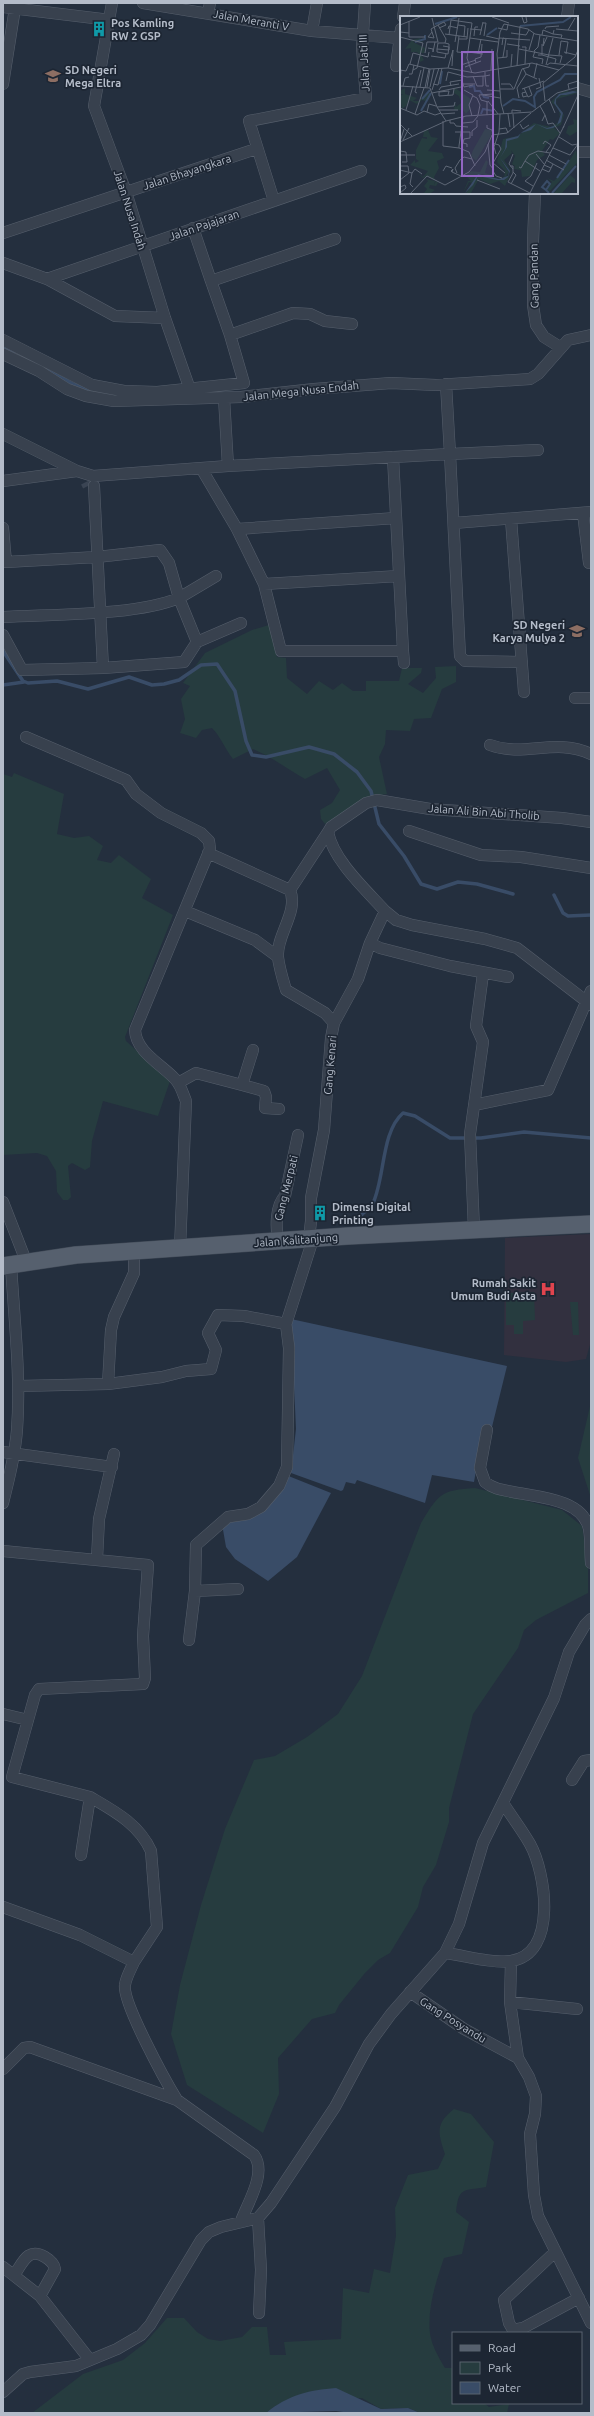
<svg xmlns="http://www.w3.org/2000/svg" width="594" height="2416" font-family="Ubuntu,sans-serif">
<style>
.medical{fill:#32303f}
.green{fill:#263c3f}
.water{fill:#394c67}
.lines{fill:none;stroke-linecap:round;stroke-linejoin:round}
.stream{stroke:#394c67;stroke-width:3.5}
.minor-tunnel{stroke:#3a4453;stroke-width:11;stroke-dasharray:11 5.5;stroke-linecap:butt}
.minor-casing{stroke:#565f6c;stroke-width:12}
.primary-casing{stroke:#414a57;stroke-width:18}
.minor{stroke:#38414e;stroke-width:11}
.primary{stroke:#56606e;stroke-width:17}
.labels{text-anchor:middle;stroke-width:3.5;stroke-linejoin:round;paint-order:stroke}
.street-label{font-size:11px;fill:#b4bcc9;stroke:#1d2633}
.poi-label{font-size:11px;font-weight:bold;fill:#b4bcc9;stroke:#1d2633;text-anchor:start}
.inset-river{fill:none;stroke:#394c67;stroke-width:2}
.inset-road{fill:none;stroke:#5e6776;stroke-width:1}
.view{fill:#9266c3;fill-opacity:0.15;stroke:#9266c3;stroke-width:2}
.inset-edge{fill:none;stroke:#b4bcc9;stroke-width:2}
</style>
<rect width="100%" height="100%" fill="#242f3e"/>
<path class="medical" d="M591 1234V1341L586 1359 566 1362 504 1355 505 1238Z"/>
<path class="green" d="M269 625 277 657 286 658 287 678 307 694 319 681 333 690 342 683 353 691H366V681H399L402 668H422L421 673 408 684 423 693 436 678 435 667 456 666V682L442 689 431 718 414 719 410 731 386 730 385 744 379 757 387 794 370 797 325 824 321 819 320 810 332 803 340 790 327 768 305 779C287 769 272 757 253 749L233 759C225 749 221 737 212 728L202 730 196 738 180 733 185 719 181 699 190 686 183 683 205 653 252 630Z
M14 773 64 794 57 834 74 838 89 836 103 846 97 860 111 863 119 855 151 879 142 898 173 915 125 1037 126 1041 170 1081 158 1116 103 1101 92 1141 90 1167 85 1170 72 1163 68 1166 71 1197 68 1200H63L57 1192 56 1171 47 1156 37 1153 3 1155V774L12 777Z
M534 1292 535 1320 523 1321V1334H514V1325H506V1293Z
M570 1302H578L579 1335H573Z
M591 1402V1498L578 1458Z
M475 1488 562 1510 582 1526 588 1567V1593L536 1620 524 1630 518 1648 473 1714 449 1808V1822L436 1865 423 1887 418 1907 390 1953 378 1960 365 1973 339 2005 335 2013 312 2019 278 2058 279 2094 263 2133 187 2085 171 2034 180 1985 201 1905 225 1829 254 1760 275 1756 307 1737 338 1714 362 1676 421 1523C438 1495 440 1490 475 1488Z
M454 2109 471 2114 494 2142 486 2187C462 2191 459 2187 456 2212L469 2222 462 2254 444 2258C436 2282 427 2308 430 2334 432 2346 439 2358 445 2368H453V2403H484L489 2407 509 2404 507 2413H420L408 2408 381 2409 362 2398 277 2405 266 2413H32L83 2374 123 2360 145 2343 167 2318H184L197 2332 208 2339 220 2341 242 2337 252 2327H267L270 2355H286L284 2342 341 2339 343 2288 369 2293 374 2269 390 2273 396 2236 395 2208 408 2175 438 2169 445 2154C438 2133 435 2124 454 2109Z"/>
<path class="water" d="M291 1319 507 1366 491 1431 483 1430 474 1482 432 1475 425 1503 357 1480 355 1484 346 1482 343 1490 341 1491 291 1473 296 1429Z
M286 1475 331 1493 297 1557 268 1581 235 1559 226 1547 222 1524 243 1517Z
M336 2388 381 2409 408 2408 420 2413H350L336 2411 266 2413C288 2395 309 2390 336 2388Z"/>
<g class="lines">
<path class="stream" d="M3 347 14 352
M27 358 41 366
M48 370 73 384 100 393
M3 651 23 681 28 683 57 681 88 689 129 677 152 685 164 684 179 680 201 665 217 664 235 691 246 741 252 755 266 757 309 747 334 754 357 772 371 791 379 824 404 856 421 884 437 889 458 882 477 884 513 894
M3 685 24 682
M554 895 563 913 568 916 591 915
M356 1224C360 1212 368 1212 373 1203 385 1178 381 1132 403 1113L415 1116 450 1138H481L524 1132 591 1138"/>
<path class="minor-tunnel" d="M86 482 88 486"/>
<defs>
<path id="minor" d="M112 3 94 106 126 192 165 318 193 398
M143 3 312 31 399 38
M3 7 110 20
M208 13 210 3
M403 17 405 3
M567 17 569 3
M312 31 317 3
M396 66 401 29
M3 84 15 8
M577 88 591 92
M577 152H589
M535 193 533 241V305L536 325 544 337 560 347
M274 201 249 121 366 98 362 48 365 3
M193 228 211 281 335 239
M3 233 256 149
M3 263 47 279 115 316 165 318
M47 279 361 171
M211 281 230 335 293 313 310 314 325 321 352 324
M3 340 92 385 124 391 157 392 244 383 230 335
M3 354 39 371 67 389 86 396 114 401 241 397 314 389 391 383 436 385 530 379 538 374 568 340 591 335
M224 398 228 466
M3 434 77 471 93 476 228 466 450 454 446 384
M201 468 237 529 264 584 281 651H403L393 457
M3 481 77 471
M94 486 103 668
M583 513 589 563
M511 519 524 692
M454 523 591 512
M3 528 6 562H3
M237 529 396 518
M6 562 97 557 160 550 169 563 179 598 216 576
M264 584 399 576
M3 617C52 614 135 616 179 598L197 642 241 623
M3 635 22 670 103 668 184 662 197 642
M403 651 404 663
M522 662 465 661 460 656 450 454 538 450
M575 698H591
M26 737 126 780 136 794 161 813 201 833 209 841 210 849 135 1030C136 1052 161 1064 175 1079 181 1085 183 1094 186 1101L180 1248
M490 745C525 758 555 737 591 754
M409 831 481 855 521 857 591 868
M208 853 290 890C299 912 276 935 278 957 279 967 283 980 286 990L325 1013 334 1023 331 1038 324 1130 311 1198V1221L309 1239
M290 890 328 832
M185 911 255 940 278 957
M385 911 396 920 412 925 485 939 517 948 591 1005
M508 977 450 966 380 948 370 943 385 911C366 890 333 860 328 832L331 827 366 803 377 800 430 809 562 818 591 822
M334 1023 358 979 370 943
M178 1083 196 1073 242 1085 253 1050
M242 1085 264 1091 266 1097 265 1108 279 1109
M474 1105 548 1090 591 991
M3 1202 26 1261
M474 1230 470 1134 483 1042 476 1026 483 974
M278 1241C276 1228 275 1206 285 1196L298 1135
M108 1384 111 1330 114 1317 134 1273V1251
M18 1386 108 1384 162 1377 186 1371 211 1369 216 1350 208 1333 218 1315 244 1316 286 1324 313 1239
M487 1430 480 1468 485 1482C493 1489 503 1490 513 1492 538 1497 583 1499 589 1529 591 1540 590 1552 591 1563
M3 1452 112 1467
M3 1503C9 1479 15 1455 17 1430 21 1375 14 1319 11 1264
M3 1551 148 1565 143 1636 145 1678 143 1684 39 1689 35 1695 12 1777 90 1797 81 1855
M97 1559 99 1519 114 1454
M195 1591 238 1589
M189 1640 195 1591 196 1545 228 1517 248 1514 261 1507 279 1486 287 1467 289 1348 286 1324
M3 1714 28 1720
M572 1780 584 1761 591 1760
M90 1797C114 1811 139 1824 151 1851L157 1927 134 1962
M3 1907 80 1935 134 1962C131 1969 126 1977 125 1985 122 2002 166 2082 177 2100
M445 1953C463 1955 494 1964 511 1961 558 1954 546 1873 530 1844 522 1830 512 1817 503 1803
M511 1961 510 2002 518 2058 529 2077 536 2096 535 2114 530 2134 534 2195 538 2216 591 2323
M410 1992 464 2029 518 2058
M510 2002 577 2009
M3 2069 24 2048 30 2047 177 2100 254 2155C267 2173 248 2202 241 2221
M258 2218 261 2270 259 2313
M555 2252 504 2300 509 2323 513 2330 523 2328 579 2298
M3 2267 40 2296 90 2360
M15 2274C23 2262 28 2247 45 2257 50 2260 54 2263 55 2269L40 2296
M3 2392 23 2374 30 2372 76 2366 117 2349 141 2335 150 2325 201 2240 209 2232 221 2227 258 2218 271 2203 335 2107 369 2044 391 2014 445 1953 459 1924 483 1843 554 1698 569 1652 585 1625 591 1619"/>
<path id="primary" d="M3 1266 76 1255 348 1236 591 1224"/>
</defs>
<use href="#minor" class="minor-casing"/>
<use href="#primary" class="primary-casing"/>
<use href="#minor" class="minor"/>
<use href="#primary" class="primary"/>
</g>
<defs>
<symbol id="building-bare" viewBox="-9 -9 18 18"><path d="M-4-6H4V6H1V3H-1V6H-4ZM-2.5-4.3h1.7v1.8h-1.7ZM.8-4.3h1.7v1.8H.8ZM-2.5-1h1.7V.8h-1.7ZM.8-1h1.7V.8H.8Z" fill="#0f9aa8" stroke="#1d2633" stroke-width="2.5" paint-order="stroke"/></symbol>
<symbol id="school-bare" viewBox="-9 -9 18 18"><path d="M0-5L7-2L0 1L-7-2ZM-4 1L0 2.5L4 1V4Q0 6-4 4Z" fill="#8d6e63" stroke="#1d2633" stroke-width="2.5" paint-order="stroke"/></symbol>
<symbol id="hospital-bare" viewBox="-9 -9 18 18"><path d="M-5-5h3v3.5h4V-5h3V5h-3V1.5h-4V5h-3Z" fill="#e0444e" stroke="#1d2633" stroke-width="2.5" paint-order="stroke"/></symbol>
</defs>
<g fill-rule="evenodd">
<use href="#building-bare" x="88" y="18" width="22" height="22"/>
<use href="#school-bare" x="42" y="65" width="22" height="22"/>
<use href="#school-bare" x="566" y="620" width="22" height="22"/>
<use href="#building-bare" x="309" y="1202" width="22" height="22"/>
<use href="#hospital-bare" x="537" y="1278" width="22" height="22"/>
</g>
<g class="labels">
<g class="street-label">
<text transform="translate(251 20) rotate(10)" y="4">Jalan Meranti V</text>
<text transform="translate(364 63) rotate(-93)" y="4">Jalan Jati III</text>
<text transform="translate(187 172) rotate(-18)" y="4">Jalan Bhayangkara</text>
<text transform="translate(130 210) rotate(72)" y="4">Jalan Nusa Indah</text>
<text transform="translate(204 225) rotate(-19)" y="4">Jalan Pajajaran</text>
<text transform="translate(534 276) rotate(-91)" y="4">Gang Pandan</text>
<text transform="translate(301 391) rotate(-6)" y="4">Jalan Mega Nusa Endah</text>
<text transform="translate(484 812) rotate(4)" y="4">Jalan Ali Bin Abi Tholib</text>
<text transform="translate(330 1065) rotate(-85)" y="4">Gang Kenari</text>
<text transform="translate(286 1188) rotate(-76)" y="4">Gang Merpati</text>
<text transform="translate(296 1240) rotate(-4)" y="4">Jalan Kalitanjung</text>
<text transform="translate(453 2020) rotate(32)" y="4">Gang Posyandu</text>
</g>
<g class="poi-label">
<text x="111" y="27">Pos Kamling<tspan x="111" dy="13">RW 2 GSP</tspan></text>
<text x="65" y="74">SD Negeri<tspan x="65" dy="13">Mega Eltra</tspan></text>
<text x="565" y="629" text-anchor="end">SD Negeri<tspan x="565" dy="13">Karya Mulya 2</tspan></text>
<text x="332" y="1211">Dimensi Digital<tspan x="332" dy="13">Printing</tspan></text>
<text x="536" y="1287" text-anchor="end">Rumah Sakit<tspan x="536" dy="13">Umum Budi Asta</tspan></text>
</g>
</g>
<g transform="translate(400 16)">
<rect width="178" height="178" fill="#242f3e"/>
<path d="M20 22 23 26 15 25 13 26 25 32 24 37H20L24 44 20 46V39L17 36H11V32L5 33 12 24ZM5 72V78L17 82 13 85H19L27 77H30L29 81 26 85 22 84 17 88 9 84 6 90 2 93 0 80 3 78H0V75ZM55 72 71 83 69 89 71 92 66 98 61 91V94H54L55 86 56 91 61 87 59 80 54 77ZM168 74 169 77 172 75 178 74V75L158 78 155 83 154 86 160 94 161 98V106L163 97 156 89V83L161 79 174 76 178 77 157 83 156 87 164 99 161 109 154 112 160 117 153 124 150 123 142 135 145 139 137 144 130 160 122 161 121 154 114 153 115 150 112 148 115 140 111 134 112 137 104 144 113 158 101 144 109 156 104 163 105 155 97 146 103 123 118 120 134 107 151 111 160 105 159 93 151 86 158 78ZM178 101V115L170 120 166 117 168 110 174 108 173 103 177 104ZM85 113 92 114V118L76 145 71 140 73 134ZM28 114 31 121 38 122 28 135 42 137 44 142 37 145 39 152 34 161 35 164 28 160 23 162 16 156 23 161 28 155 10 149 15 144V147L19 145 16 143V134L22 122 27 123 26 116 27 121H23L24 115ZM176 134 178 146 149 176 147 172 152 166 147 162 154 165 163 155ZM86 144 88 146 85 157 103 163 80 158 72 167 69 166 63 177 68 165H71L66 160 63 161 71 155 80 156ZM79 159 97 164 110 159 105 170 99 165 90 168 79 163 71 177H66ZM170 159 175 163V167L172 166 162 177H154ZM26 163 35 165 34 169 36 165 38 167 36 170 30 169 29 172 35 174 31 177H24L27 173 24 170 28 165Z" fill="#263c3f"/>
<path d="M173 75 178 76 166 79H161L156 83V88L163 97 161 106 153 112 147 113 136 108 131 114 121 117 118 122 107 125V131L100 142 110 155 108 161 104 164H97L78 160 73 169 65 177 78 158 99 163 108 160 109 156 100 142 105 133 106 123 118 120 122 116 136 108 147 112 157 109 161 98 154 87 155 83 159 78Z" fill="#394c67"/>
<path class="inset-river" d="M35 8 57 1M120 10 163 6 171 1M87 19 97 12M15 26 25 23V19M40 68 42 55M69 71 74 70 75 75H80L84 81 89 82M22 83 30 74M103 90 113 83 125 85 135 91 134 81 137 76 160 64 165 58H178M21 95 31 77M81 98 83 93 94 95M157 162 169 144M146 174 150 168 147 165 142 171 146 174 149 177M152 177 176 150"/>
<path class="inset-road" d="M92 1 109 7M122 1 124 7 127 6 126 1M32 2 38 26M83 7H86L84 20M0 9 20 1M38 9 44 6 46 9 39 12M58 9 65 10 64 21M98 12 107 14 108 8M48 13 49 10 58 12M70 13 82 14M145 13 146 11 159 10M156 13 178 15M168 14 175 2M0 16 9 17V5M32 16 28 21 34 22 31 13 38 9 46 23 45 27H38M9 17V21H25M111 17 126 19 129 14M45 18 67 21M153 18 162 19 161 22M49 19 51 4 72 7 67 42 72 57M80 19 83 6M142 19 143 14 153 18 154 14M59 20 57 36 68 37M74 20 75 11H78M86 20 99 23M0 21 23 27 17 52 13 54M70 22 98 26M99 22 130 24M144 22 143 30 147 21M59 23H67L68 12M55 26 59 2M38 27 37 33 49 34V28L45 27M107 28 120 30M102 29 103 22 106 23 103 41M122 31H126L125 48M28 32 33 33V36L35 26M37 33V36L48 38 49 31 43 30M119 33 149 39M129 34 134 17M134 35 138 31 140 19M135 35 133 41 143 43 142 48M68 36 83 38M164 36 176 39M25 37 27 26H38M78 38 81 23M138 39H142V28M142 39 156 43 155 47M149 39 162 40 160 47M159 39 161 25 168 26 166 38M31 40 45 42 46 38M98 42 107 41V34M76 47 75 43 81 41 82 28M10 48 13 37 28 41 29 36M61 49 76 44M146 49 153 22M147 49 150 47 178 50M111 50 112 38M117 50 120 10M65 51 81 45M48 52 53 34 52 50M0 54 6 55 9 48 30 53 48 52 75 57 132 47 159 54M91 54 92 33M9 58H12L14 49M126 58 137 63M73 60 77 70H83V60M61 61 64 71 73 69M134 61 137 47M46 65 48 56 67 61 85 60V56M0 67 1 54M33 68 38 69 42 52M62 68H75M101 68H110L113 72M0 70 30 72 37 91 46 105M3 70 5 62 9 61M51 70 50 66 62 64M89 70H86L85 60 90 59M20 71 24 52M27 71 30 53M30 71 34 53M25 72 29 53M124 72 128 81 132 79 129 71M100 73H114L122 53 129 51 130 47M122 73 144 65M136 73 141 71 139 62M169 73 168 68 178 65M32 74 39 52M39 74 41 71 59 68M64 74 73 79 69 89 72 100M87 74 100 75M126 76 122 77 123 81 127 80M17 77 15 76 21 54M32 77 61 71M48 79 49 75 39 76V80L53 79 54 73M83 79 100 82M73 80 77 82 80 89 78 99M119 82 117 72 126 58 123 52M149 83 155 97M88 85 98 98M145 85 143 67 175 41 178 34M88 86 81 84 79 79 93 78V81M140 90 145 99 142 105M37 91 54 90 55 86M0 92 17 99 24 95 35 99 41 97M6 94 13 70M39 94H58M27 96 29 88 36 90M112 97V94L121 95M15 98 24 72M41 98 55 97M104 98 101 87 97 38 100 16 104 8 128 13 135 18 178 25M108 98 110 111M113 98 114 112M87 99V86M145 99 148 108 153 107 160 117M50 104V107H54L56 110 68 111M43 105V130L59 132V130M63 107 73 106 78 100M0 108 12 120M120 108 123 113 129 109M87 109V112L92 114 93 119M163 112 178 79M99 113 106 112 108 117M55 116H70V122L64 123 63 127 67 128V131M72 120V115L77 111V104M159 121 172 129 178 128M3 124 9 112M0 126 4 113M0 126 46 105 66 100 132 96 157 77 178 71M92 127 99 129 101 133 93 147 105 157M88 128 90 149 94 154M143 128 145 125 151 129 146 136M59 130 63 101M59 132 69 136 75 150M153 132 170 139 178 128M0 135 6 136 7 146H2M96 138 94 131 99 116 100 98M136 138 144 148M1 139H15M149 139 166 148M146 144 153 148 151 152M125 145 129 139 138 135 150 137M153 148 164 154M0 150H8L9 157 0 164M110 150H113V157L108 166 130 177M119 151 121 152 125 145 140 155M113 153 109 148 113 138M142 153 149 156 151 152 144 149M0 154 12 157 15 153 22 158M43 155 46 150 52 152M93 155 96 160 102 162M52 156 53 153 51 155 52 156 61 160M12 157 10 168 13 171M57 157 55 152 60 144 64 141 72 143M77 164 100 173M111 168 116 159 113 156M133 170 125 165 131 160 137 147M0 171 5 169 6 172 0 177M11 177 27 160 45 169 69 156 85 136 92 119 107 117 131 97M130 177 164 110"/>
<path class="view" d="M62 36H93V160H62Z"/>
<rect width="178" height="178" class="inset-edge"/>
</g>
<rect width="594" height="2416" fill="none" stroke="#b4bcc9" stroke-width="8"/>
<rect x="452" y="2332" width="130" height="72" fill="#1d2633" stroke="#59626f"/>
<rect x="460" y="2345" width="20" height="6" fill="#56606e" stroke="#59626f"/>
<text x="488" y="2352" font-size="12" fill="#b4bcc9">Road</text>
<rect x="460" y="2362" width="20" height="12" fill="#263c3f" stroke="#59626f"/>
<text x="488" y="2372" font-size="12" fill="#b4bcc9">Park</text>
<rect x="460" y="2382" width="20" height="12" fill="#394c67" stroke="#59626f"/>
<text x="488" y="2392" font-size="12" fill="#b4bcc9">Water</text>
</svg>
